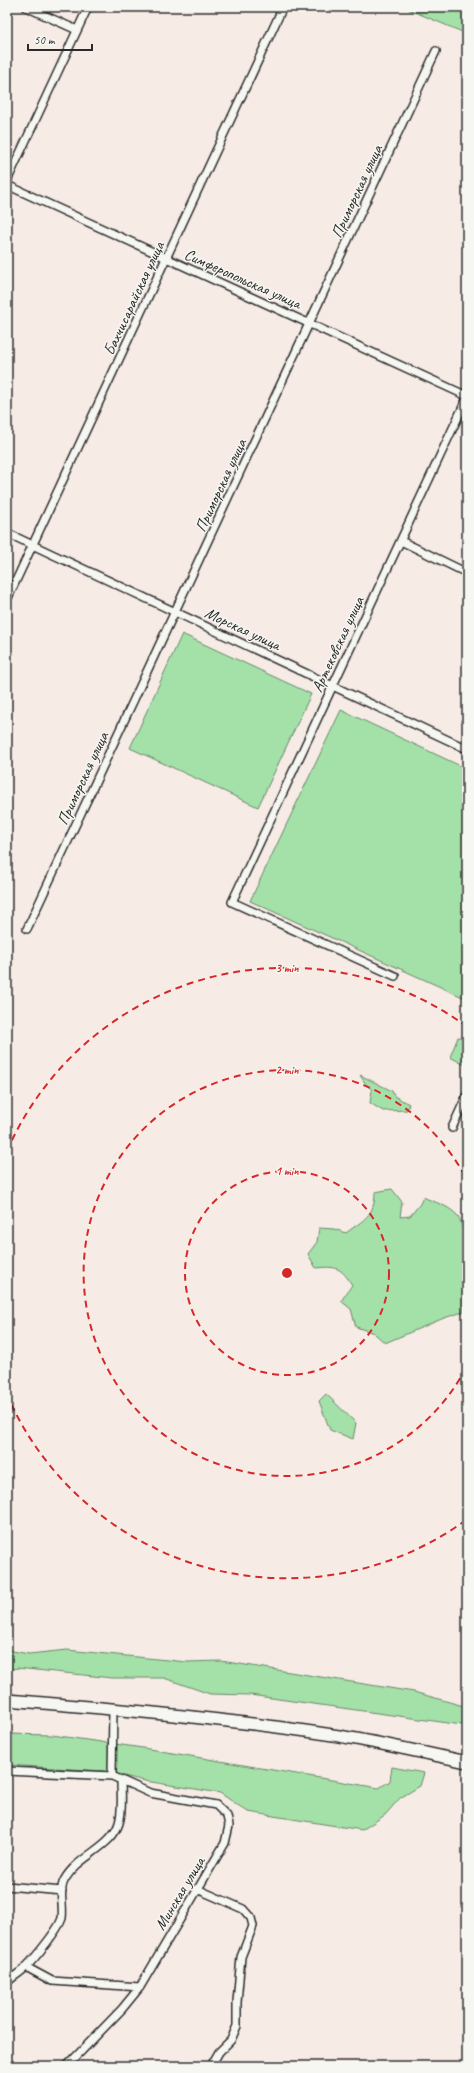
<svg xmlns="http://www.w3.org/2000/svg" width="474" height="2073" font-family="Caveat,sans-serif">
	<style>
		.green { fill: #a4e1a8; stroke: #68866a }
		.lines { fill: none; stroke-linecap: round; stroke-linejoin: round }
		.street-casing { stroke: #2b2b2b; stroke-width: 10 }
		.primary-casing { stroke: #2b2b2b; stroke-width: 14 }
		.street { stroke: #f6f6f2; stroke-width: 7 }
		.primary { stroke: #f6f6f2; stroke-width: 11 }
		.ring { fill: none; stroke: #d62828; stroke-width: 2; stroke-dasharray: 7 5 }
		.labels { text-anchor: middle; stroke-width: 3; stroke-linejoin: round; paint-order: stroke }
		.street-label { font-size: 16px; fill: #2b2b2b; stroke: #f6f6f2 }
		.centre { fill: #d62828; stroke: #f6f6f2; stroke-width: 2 }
		.ring-label { font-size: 12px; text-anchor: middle; font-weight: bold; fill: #d62828; stroke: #f6f6f2; stroke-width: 3; stroke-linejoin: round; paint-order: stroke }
	</style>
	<rect width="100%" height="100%" fill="#f7ebe6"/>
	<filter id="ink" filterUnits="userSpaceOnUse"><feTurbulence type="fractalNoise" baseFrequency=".025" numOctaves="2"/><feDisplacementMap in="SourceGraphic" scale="8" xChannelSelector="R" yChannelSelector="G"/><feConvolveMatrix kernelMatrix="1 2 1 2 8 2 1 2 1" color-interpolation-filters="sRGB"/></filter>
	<g filter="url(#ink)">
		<path class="green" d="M403,7H467V34Z
			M182,634L311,694L258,807L130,748Z
			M341,710L467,769V999L250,901Z
			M458,1037L467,1038V1066L450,1057Z
			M360,1075L392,1091L394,1096L409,1104L407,1110L383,1111L370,1103L372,1090L365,1083Z
			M392,1189L402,1202L400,1217L410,1216L420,1204L423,1197C436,1203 448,1205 458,1216C464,1223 467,1266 465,1276L467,1277V1300H465L463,1312L444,1318L385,1343L374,1333L356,1327L351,1309L341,1301L352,1285C341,1267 336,1266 316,1268L308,1254L317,1242L319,1228L334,1229L346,1233C363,1220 375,1216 375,1192Z
			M326,1394L356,1423L353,1439L330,1430L319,1401Z
			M7,1650L29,1654L67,1650L187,1662L221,1661L414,1692L467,1707V1724L462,1725L250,1695L210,1694L164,1678H112L17,1668L7,1670Z
			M7,1734L52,1735L143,1748L379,1788L390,1781L392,1767L424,1773L420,1786L400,1798L385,1815L362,1830L248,1812L220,1793L145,1781L103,1771L7,1765Z"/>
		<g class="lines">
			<g class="street-casing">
				<path id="street" d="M26,7L77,30
					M7,181L88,7
					M7,185L467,396
					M7,533L467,749
					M401,541L467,573
					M7,600L283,7
					M27,929L436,51
					M395,976L232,902L467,398
					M452,1128L467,1095
					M7,1771L112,1776
					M7,1886L62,1891
					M197,1889L243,1909L251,1918L253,1926L241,1957L237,2002V2026L231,2040L219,2052L211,2066
					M26,1967L52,1981L140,1987
					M7,1982C13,1977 21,1972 26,1967C35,1958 59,1929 62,1918C64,1905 58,1890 65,1879C78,1856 112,1847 119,1823C123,1810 121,1794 121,1780L112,1776L113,1708
					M67,2066L122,2009L140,1987L225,1843L229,1826L227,1816L216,1805L150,1793L121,1780"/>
			</g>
			<g class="primary-casing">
				<path id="primary" d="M7,1700C118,1709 229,1719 339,1736C382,1743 424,1753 467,1762"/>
			</g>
			<use href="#street" class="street"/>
			<use href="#primary" class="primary"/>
		</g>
	</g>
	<g class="ring">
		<circle cx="287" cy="1273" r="102"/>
		<path d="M466 1368A203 203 0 1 1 466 1178"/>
		<path d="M466 1520A305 305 0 0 1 7 1395M7 1151A305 305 0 0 1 466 1026"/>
	</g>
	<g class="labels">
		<g class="street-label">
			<text transform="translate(356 191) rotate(-65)" y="6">Приморская улица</text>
			<text transform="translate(243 278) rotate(24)" y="6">Симферопольская улица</text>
			<text transform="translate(133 298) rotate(-65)" y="6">Бахчисарайская улица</text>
			<text transform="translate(220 485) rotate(-65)" y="6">Приморская улица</text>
			<text transform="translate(243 628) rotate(25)" y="6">Морская улица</text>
			<text transform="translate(337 644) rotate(-65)" y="6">Артековская улица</text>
			<text transform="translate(82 778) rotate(-65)" y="6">Приморская улица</text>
			<text transform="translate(179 1893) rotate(-59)" y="6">Минская улица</text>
		</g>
	</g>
	<circle cx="287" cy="1273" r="6" class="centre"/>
	<g class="ring-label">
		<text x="287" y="972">3 min</text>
		<text x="287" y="1074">2 min</text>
		<text x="287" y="1175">1 min</text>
	</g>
	<rect width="474" height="2073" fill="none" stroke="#f6f6f2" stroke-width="24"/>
	<rect x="12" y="12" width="450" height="2049" fill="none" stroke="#2b2b2b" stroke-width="1.5" filter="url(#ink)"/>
	<path d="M28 44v6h64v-6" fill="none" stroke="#2b2b2b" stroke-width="2"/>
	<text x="34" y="44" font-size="12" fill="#2b2b2b" stroke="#f6f6f2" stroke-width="3" paint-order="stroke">50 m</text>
</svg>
